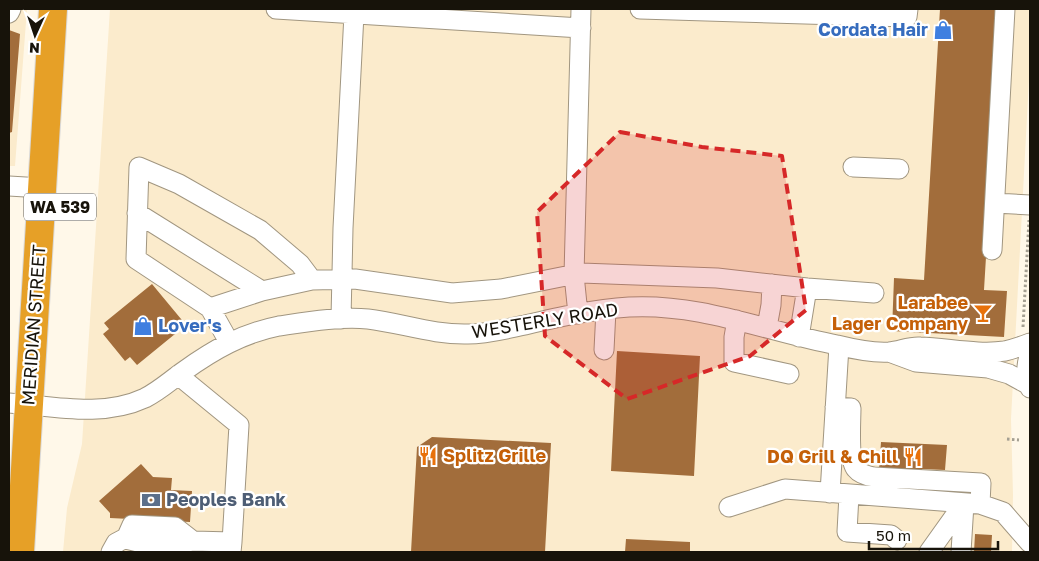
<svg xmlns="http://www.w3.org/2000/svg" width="1039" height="561" font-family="'Golos Text',sans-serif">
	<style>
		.built { fill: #fbebcc }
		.building { fill: #a26d3b }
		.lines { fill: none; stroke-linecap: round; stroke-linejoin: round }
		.minor-casing { stroke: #a19680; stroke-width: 21 }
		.highway-casing { stroke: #dad9d8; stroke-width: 30 }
		.path { stroke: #a49f92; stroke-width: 3; stroke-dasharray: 2.5 2.5; stroke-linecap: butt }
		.minor { stroke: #fff; stroke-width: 19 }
		.highway { stroke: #e6a027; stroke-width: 28 }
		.marked { fill: #d62828; fill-opacity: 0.2; stroke: #d62828; stroke-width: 4; stroke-dasharray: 10 6; stroke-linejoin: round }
		.labels { text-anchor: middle; stroke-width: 4.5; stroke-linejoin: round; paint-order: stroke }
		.shield { fill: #fff; stroke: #5d5a54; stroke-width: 1 }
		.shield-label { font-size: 16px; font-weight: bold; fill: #17130a }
		.shop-label { font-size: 18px; font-weight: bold; fill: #366cbe; stroke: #fff; text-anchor: end }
		.food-label { font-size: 18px; font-weight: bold; fill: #c56008; stroke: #fff; text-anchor: end }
		.street-label { font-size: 18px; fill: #17130a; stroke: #fff }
		.service-label { font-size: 18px; font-weight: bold; fill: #4e5e75; stroke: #fff; text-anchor: start }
	</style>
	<rect width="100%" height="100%" fill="#fff8e9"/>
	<path class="built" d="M9,9H27L15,166H9Z
		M110,9H1030V60L1011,419L1013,495L1012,552H63L67,508L82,444Z"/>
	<path class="building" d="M940,9H1001L984,290L1007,291L1004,337L892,331L894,278L924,280Z
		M9,30L20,34L12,132L9,133Z
		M152,284L186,325L137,365L130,357L125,361L103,334L109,329L104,323Z
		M617,351L700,356L694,476L611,471Z
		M432,437L551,443L545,552H411L417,447Z
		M881,442L947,445L945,470L922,469L921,486L879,469Z
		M141,464L153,477L172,478L171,490L192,491L190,522L110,518V513L99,501Z
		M975,534L992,535L991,552H974Z
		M626,539L690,542V552H625Z"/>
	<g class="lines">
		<g class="minor-casing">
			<path id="minor" d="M276,9L581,28
				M640,9L907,17L908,9
				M9,13L11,9
				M853,167L899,169
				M9,186L42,188
				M995,203L1030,205
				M137,213L262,291
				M992,250L1005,9
				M210,308L262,291L312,280
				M578,314L574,275L581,9
				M341,319L343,228L354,14
				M737,320L734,337V362L789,374
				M767,327L771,305L772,284
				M799,337L807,288
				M229,342L210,308L136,259L139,167L179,184L260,230L300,264L312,280L355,279L452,293L501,289L581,273L717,278L807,288L874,293
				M604,350L606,310
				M889,352L916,362L988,368L1009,374L1029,385
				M1030,353C1026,365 1025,376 1030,388
				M178,375L239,425L232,542
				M9,403C53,406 102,418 145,398C159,391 171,380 184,371C213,350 243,333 279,326C306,322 341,316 368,319C401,323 434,335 468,334C487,334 506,329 525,325C559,317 594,309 629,307C701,303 768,332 837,345C853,349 872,353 889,352C900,351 910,346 920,347C948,348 978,355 1005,351C1013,349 1022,346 1030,343
				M835,407L851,408C851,421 848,460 856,469C860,474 868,476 874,477L981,483L980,504
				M830,493L839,346
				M849,495L847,532L891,535L897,540
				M729,507L785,489L980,504L1003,512L1030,543
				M128,534L132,525L175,527L193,541
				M126,539L142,543L172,544L193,541L232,542L231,552
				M111,552L116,543L135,533
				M929,552L964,503
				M961,552L964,504"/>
		</g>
		<g class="highway-casing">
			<path id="highway" d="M20,552L53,9"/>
		</g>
		<path class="path" d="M1023,327L1029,220
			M1007,439L1019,440"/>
		<use href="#minor" class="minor"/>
		<use href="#highway" class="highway"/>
	</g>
	<path class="marked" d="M620,132L702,147L782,156L806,310L750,356L627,399L545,336L537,212Z"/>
	<defs>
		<g id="shop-bare" transform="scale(1.5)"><path d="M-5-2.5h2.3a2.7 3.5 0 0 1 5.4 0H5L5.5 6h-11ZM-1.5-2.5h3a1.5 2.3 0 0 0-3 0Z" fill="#3f7fe0" stroke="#fff" stroke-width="2.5" paint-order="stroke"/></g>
		<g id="bar-bare" transform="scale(1.5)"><path d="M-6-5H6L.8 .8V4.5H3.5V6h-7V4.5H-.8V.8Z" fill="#e8710a" stroke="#fff" stroke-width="2.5" paint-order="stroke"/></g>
		<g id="restaurant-bare" transform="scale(1.5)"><path d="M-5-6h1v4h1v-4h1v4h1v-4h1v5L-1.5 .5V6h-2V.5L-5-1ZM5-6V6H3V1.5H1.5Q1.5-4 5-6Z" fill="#e8710a" stroke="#fff" stroke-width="2.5" paint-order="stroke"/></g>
		<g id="bank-bare" transform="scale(1.5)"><path d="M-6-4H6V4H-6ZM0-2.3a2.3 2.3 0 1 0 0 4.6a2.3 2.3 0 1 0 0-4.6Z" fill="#5c6f8a" stroke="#fff" stroke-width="2.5" paint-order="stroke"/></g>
	</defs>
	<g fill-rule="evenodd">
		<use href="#shop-bare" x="943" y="30"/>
		<use href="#bar-bare" x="983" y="313"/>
		<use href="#shop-bare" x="143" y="326"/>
		<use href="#restaurant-bare" x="428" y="456"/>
		<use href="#restaurant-bare" x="913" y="457"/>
		<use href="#bank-bare" x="151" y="500"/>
	</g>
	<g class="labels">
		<rect class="shield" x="24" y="193.5" width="72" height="27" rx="4"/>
		<g class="shield-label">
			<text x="60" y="213">WA 539</text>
		</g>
		<g class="shop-label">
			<text x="928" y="36">Cordata Hair</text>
			<text x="158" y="332" text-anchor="start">Lover's</text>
		</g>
		<g class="food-label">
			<text x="968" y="309">Larabee<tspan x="968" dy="21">Lager Company</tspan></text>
			<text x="443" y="462" text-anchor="start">Splitz Grille</text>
			<text x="898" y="463">DQ Grill &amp; Chill</text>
		</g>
		<g class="street-label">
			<text transform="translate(545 321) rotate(-9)" y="6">WESTERLY ROAD</text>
			<text transform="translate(34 325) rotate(-86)" y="6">MERIDIAN STREET</text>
		</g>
		<g class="service-label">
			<text x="166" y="506">Peoples Bank</text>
		</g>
	</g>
	<rect width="1039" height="561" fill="none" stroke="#17130a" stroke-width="20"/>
	<g transform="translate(35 35) rotate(183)" stroke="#ffffff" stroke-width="4" paint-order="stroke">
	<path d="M0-4L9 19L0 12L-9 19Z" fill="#17130a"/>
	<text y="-8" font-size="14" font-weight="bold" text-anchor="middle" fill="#17130a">N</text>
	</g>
	<path d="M869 541v8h129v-8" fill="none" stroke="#17130a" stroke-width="2.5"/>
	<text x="876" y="541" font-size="15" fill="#17130a" stroke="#ffffff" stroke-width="4" paint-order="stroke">50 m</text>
</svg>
